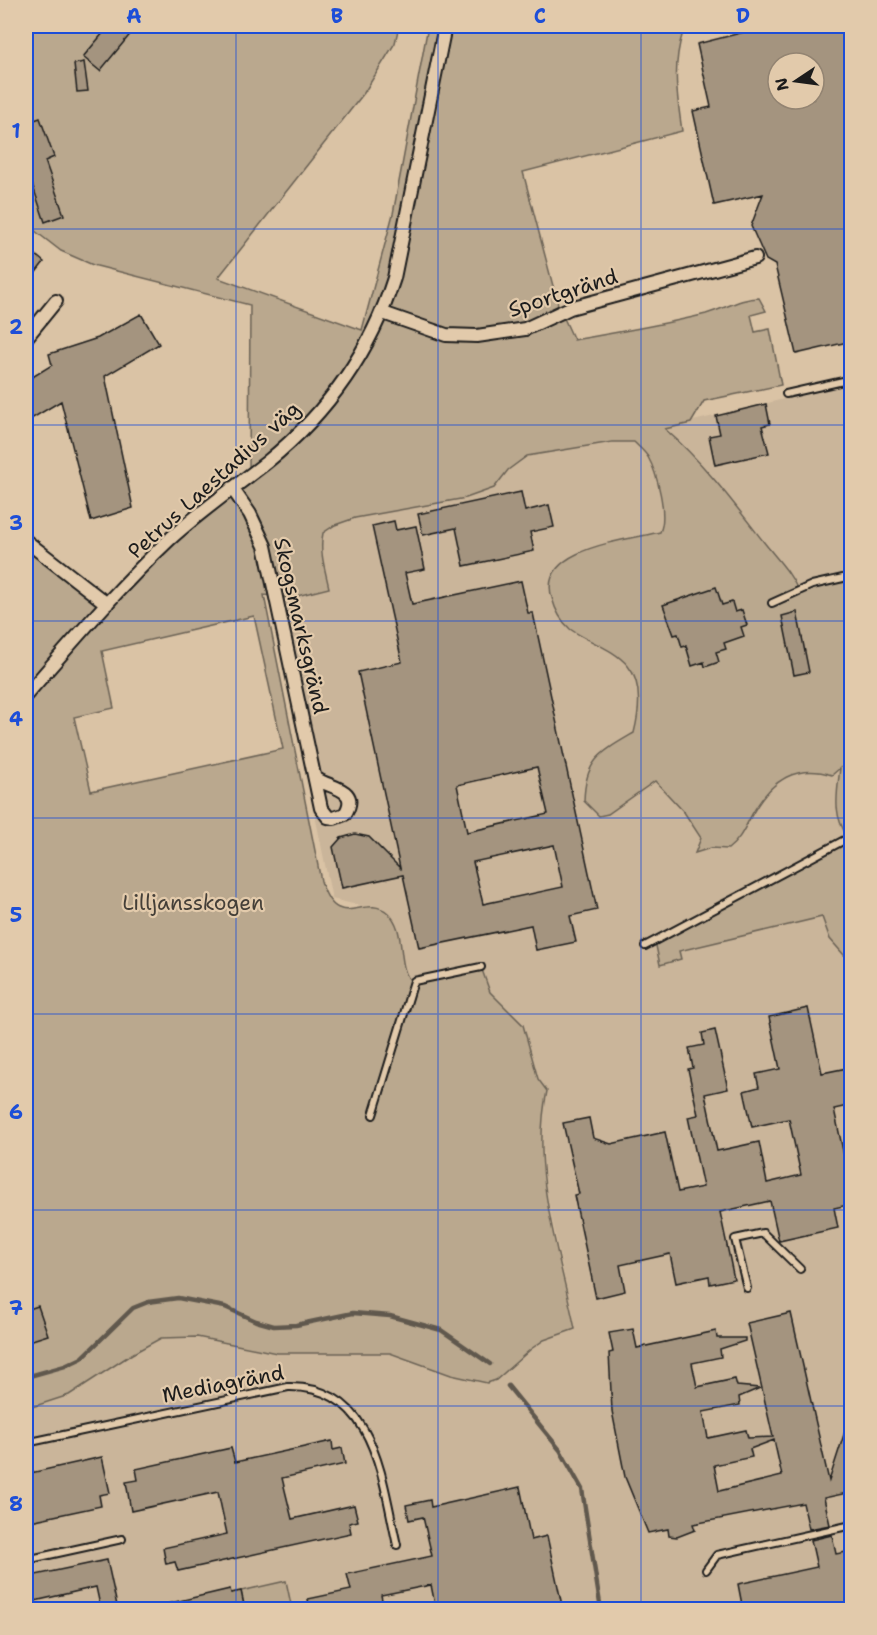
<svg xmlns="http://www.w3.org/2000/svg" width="877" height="1635" font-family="'Shantell Sans',sans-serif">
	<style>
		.built { fill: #cab59a }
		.green { fill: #baa88e; stroke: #6b6255; stroke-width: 1.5; fill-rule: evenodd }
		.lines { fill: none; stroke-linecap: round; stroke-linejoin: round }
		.stream { stroke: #61594e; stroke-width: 4.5 }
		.building { fill: #a4947f; stroke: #1c1c1c; stroke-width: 1.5; fill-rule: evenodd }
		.lane-casing { stroke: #1c1c1c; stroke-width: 10 }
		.street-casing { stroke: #1c1c1c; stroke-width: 16 }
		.lane { stroke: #e2caab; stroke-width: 6 }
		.street { stroke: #e2caab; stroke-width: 12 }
		.grid { fill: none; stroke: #1d4ed8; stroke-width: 1.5; stroke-opacity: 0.55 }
		.labels { text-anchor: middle; stroke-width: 4.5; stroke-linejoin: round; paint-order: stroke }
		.street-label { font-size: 21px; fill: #1c1c1c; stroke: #e2caab }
		.park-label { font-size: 21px; fill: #443f38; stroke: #e2caab }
		.neatline { fill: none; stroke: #1d4ed8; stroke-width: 2 }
		.grid-label { font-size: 20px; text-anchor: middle; font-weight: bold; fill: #1d4ed8 }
	</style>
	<rect width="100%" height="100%" fill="#dac3a5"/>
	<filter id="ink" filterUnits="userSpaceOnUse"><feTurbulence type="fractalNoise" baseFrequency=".0167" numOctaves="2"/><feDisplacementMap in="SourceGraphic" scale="12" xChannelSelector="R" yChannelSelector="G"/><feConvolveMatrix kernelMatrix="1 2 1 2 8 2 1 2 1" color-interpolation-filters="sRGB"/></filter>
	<g filter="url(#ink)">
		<path class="built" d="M851,383V1609L26,1610V1409L69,1395L132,1354L161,1338L197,1337L277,1353H390L496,1380L531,1349L544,1340L575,1328L546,1190L541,1119L547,1091L538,1079L523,1025L490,992L480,967L414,981L409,979L387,912L332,899L257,528L280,509L664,428Z"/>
		<path class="green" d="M26,26H399L395,43L364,93L218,278L362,330L393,214L428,26H699L683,32C672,66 677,96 682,131L523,172L558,305L574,340C618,332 662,325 706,314C724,309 741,298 759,298L766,311L751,315L755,332L770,329L781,385L704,401L691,423L665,429C703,462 732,501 763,541C776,558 789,570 798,590L851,576L852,836L849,838L852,845L851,955H844L830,939L822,917L679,951L681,959L660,965L655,941L848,837C832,815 837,794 840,768L832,775C796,764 772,780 754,811C745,826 742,838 728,849L711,848L695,853L701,838L684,812L655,781L608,814L599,816L584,801C585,760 600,753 634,733C639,713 643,684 628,666C613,648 588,642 570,629C561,621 555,609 552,598C536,548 628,540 660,532C668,515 657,473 648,457C645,452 639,447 634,442H612L527,456L508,470L494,488L466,498L355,518L335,525L323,533C319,552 325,569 329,588L289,598L264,595L321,881C337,935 364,892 388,913C406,929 397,961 409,979L414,981L481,967L490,992L523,1025L538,1079L547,1091C530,1169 559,1252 575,1329L544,1340L531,1349L496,1380L487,1383L451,1375L390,1353H277L197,1337L161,1338L132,1354L69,1395L26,1409V541L107,604L249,476L250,305L93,265L61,251L26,224ZM254,616L283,749L91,791L74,717L114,708L102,651Z
			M286,1581L292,1609H245L241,1591Z"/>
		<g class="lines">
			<path class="stream" d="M26,1377L65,1366L82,1358L133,1308L148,1302L178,1298L225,1307L256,1321L274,1326L296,1325L353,1313L390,1316L441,1330L490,1364
				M508,1386L560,1450L582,1489L601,1610"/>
		</g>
		<path class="building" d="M109,26H137L100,71L83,57Z
			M768,26H852V341L796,354L775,265L766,260L751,226L763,194L714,205L693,111L711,107L697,44ZM778,63H814V99H778Z
			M84,62L88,91L77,92L74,64Z
			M40,118L54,157L45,161L64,215L45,222L26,166V123Z
			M26,247L44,262L26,285Z
			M141,314L159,344L105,376L133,508L91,521L61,401L26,422V381L52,365L49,354L98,338Z
			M766,404L770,424L762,426L769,453L715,465L709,436L720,434L716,416Z
			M521,492L525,511L549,505L554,527L530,532L534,551L464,566L456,528L423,535L418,514Z
			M394,521L396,530L416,526L425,569L405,573L412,604L521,581L528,613H533L597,910L570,916L576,942L536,950L531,925L419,948L403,875L342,888L333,847L341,838L355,834L369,837L400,868L358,672L402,662L372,526ZM537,767L548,814L467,832L457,785ZM554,845L563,887L483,904L473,862Z
			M716,587L722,605L732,602L735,612L742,610L747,625L741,627L744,636L724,643L726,649L716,652L719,662L705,667L704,662L692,666L686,646L682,647L678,634L674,635L663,605Z
			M797,612L809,672L794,675L782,616Z
			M808,1008L822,1073L852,1067V1105L834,1109L846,1165L852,1164V1204L834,1208L838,1228L779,1241L770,1201L720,1212L734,1279L710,1284L709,1276L676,1283L670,1254L620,1265L625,1291L596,1298L574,1195L579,1194L563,1123L589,1118L593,1138L611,1144L665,1132L678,1192L703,1187L688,1117L698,1115L688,1069L693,1068L689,1048L704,1045L702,1033L715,1030L728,1089L705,1094L717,1151L759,1142L767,1183L801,1175L789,1119L752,1127L744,1091L759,1087L756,1074L780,1069L769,1017Z
			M38,1306L48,1335L26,1342V1310Z
			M791,1313L829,1481L849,1419L852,1420V1492L824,1498L830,1525L809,1529L803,1503L693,1524L695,1530L677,1537L669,1536L668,1529L648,1533L625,1477L612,1411L609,1353L613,1352L609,1333L633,1329L637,1348L716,1331L717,1338H745V1341L720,1349L721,1357L692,1363L697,1387L735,1379L737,1386L760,1388L739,1397L740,1405L703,1412L708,1438L746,1430L748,1438L773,1437L747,1323ZM774,1440L782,1476L719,1491L714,1465L752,1457L750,1449Z
			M332,1441L333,1450L342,1448L345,1464L282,1478L292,1519L354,1505L358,1521L349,1523L351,1533L178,1571L175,1562L166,1564L163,1548L227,1534L218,1492L131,1511L126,1482L138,1480L136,1469L231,1448L235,1462Z
			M102,1457L110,1493L99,1495L101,1506L26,1522V1474Z
			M520,1487L531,1540L547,1536L563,1610H436L431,1585L381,1595L384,1610H310L308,1599L351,1590L347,1574L432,1556L423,1517L409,1520L406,1505L430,1500L431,1507Z
			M832,1535L836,1554L852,1551V1610H743L738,1584L817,1567L811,1540Z
			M107,1560L118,1610H101L96,1587L26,1603V1577Z
			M230,1589L231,1593L241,1591L245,1610H162V1605Z"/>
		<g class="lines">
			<g class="lane-casing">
				<path id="lane" d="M786,394L852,379
					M772,603L812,585L852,576
					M645,946L852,836
					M373,1115L414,981L481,967
					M747,1288L735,1239L763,1233L800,1269
					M26,1443L288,1387C376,1385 382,1481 397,1545
					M26,1560L122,1539
					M706,1570L717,1555L852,1525"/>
			</g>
			<g class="street-casing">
				<path id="street" d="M383,313L446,335L477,336L525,329L570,308L755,258
					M26,338L56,301
					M232,488L250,514L265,546L321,808L328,817L334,818L345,814C361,788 329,788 317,779
					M26,541L107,604
					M26,695C73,641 119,587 171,538C201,511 235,487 267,462C327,413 371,351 394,278L445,26"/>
			</g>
			<use href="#lane" class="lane"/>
			<use href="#street" class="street"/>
		</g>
	</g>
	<path class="grid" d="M236,26V1610M438,26V1610M641,26V1610M26,229H852M26,425H852M26,621H852M26,818H852M26,1014H852M26,1210H852M26,1406H852"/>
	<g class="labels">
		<g class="street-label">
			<text transform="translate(563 293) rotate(-18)" y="7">Sportgränd</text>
			<text transform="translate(214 480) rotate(-42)" y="7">Petrus Laestadius väg</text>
			<text transform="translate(301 626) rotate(77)" y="7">Skogsmarksgränd</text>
			<text transform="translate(223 1384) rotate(-11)" y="7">Mediagränd</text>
		</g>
		<g class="park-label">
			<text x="193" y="910">Lilljansskogen</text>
		</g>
	</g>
	<rect width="877" height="1635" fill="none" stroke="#e2caab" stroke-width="66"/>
	<g transform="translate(796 81) rotate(257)"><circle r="28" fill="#e2caab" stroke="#938472" stroke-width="1.5"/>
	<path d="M0-4.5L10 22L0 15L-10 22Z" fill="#1c1c1c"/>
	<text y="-9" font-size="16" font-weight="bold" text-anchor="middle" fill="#1c1c1c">N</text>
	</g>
	<rect x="33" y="33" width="811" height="1569" class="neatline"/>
	<g class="grid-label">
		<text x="134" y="23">A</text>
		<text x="337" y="23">B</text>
		<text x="540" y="23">C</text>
		<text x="743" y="23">D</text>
		<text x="16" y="138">1</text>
		<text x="16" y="334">2</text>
		<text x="16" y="530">3</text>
		<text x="16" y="726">4</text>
		<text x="16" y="922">5</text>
		<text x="16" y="1119">6</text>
		<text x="16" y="1315">7</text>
		<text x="16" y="1511">8</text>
	</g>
</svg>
